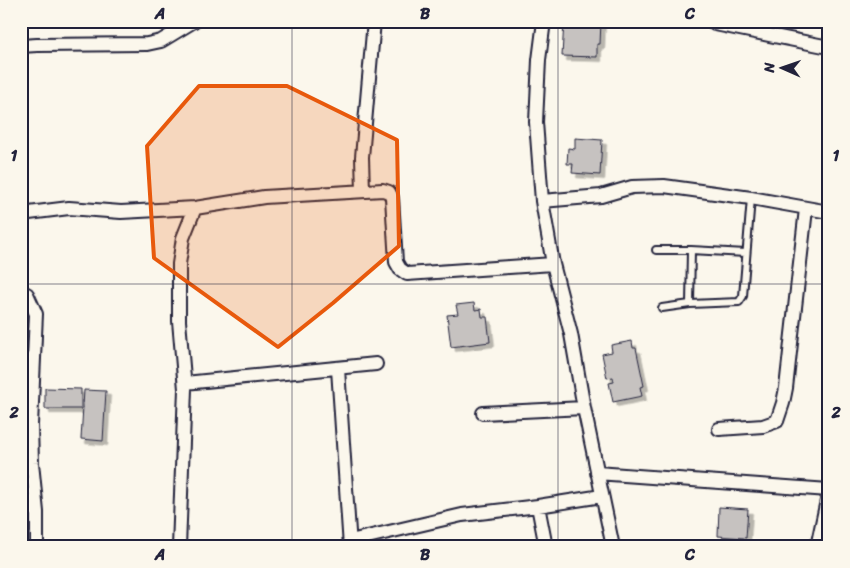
<svg xmlns="http://www.w3.org/2000/svg" width="850" height="568" font-family="Sriracha,sans-serif">
	<style>
		.building { fill: #c6c2c0; stroke: #22223b; filter: url(#shadow) }
		.lines { fill: none; stroke-linecap: round; stroke-linejoin: round }
		.lane-casing { stroke: #22223b; stroke-width: 10 }
		.street-casing { stroke: #22223b; stroke-width: 16 }
		.lane { stroke: #fbf7ec; stroke-width: 6 }
		.street { stroke: #fbf7ec; stroke-width: 12 }
		.marked { fill: #e8590c; fill-opacity: 0.2; stroke: #e8590c; stroke-width: 4; stroke-linejoin: round }
		.grid { fill: none; stroke: #22223b; stroke-width: 1; stroke-opacity: 0.55 }
		.neatline { fill: none; stroke: #22223b; stroke-width: 2 }
		.grid-label { font-size: 16px; text-anchor: middle; font-weight: bold; fill: #22223b }
	</style>
	<defs>
		<filter id="shadow"><feDropShadow dx="4.5" dy="4.5" stdDeviation="0" flood-color="#0004"/></filter>
	</defs>
	<rect width="100%" height="100%" fill="#fbf7ec"/>
	<filter id="ink" filterUnits="userSpaceOnUse"><feTurbulence type="fractalNoise" baseFrequency=".02" numOctaves="2"/><feDisplacementMap in="SourceGraphic" scale="10" xChannelSelector="R" yChannelSelector="G"/><feConvolveMatrix kernelMatrix="1 2 1 2 8 2 1 2 1" color-interpolation-filters="sRGB"/></filter>
	<g filter="url(#ink)">
		<path class="building" d="M564,21H601L600,44H597V57L562,56Z
			M575,138L602,140L600,175L572,173L573,164H567L568,148L575,149Z
			M474,303L475,310L481,309L482,317H487L490,342L451,347L447,315L458,314L456,305Z
			M632,341L633,348H636L644,386L640,387L642,396L613,402L609,383L614,382L613,377L607,378L602,354L612,352L611,345Z
			M45,388L81,389V409H45Z
			M84,390L106,391L103,441L81,439Z
			M719,507L748,509L746,538L718,536Z"/>
		<g class="lines">
			<g class="lane-casing">
				<path id="lane" d="M656,250H691
					M690,304L691,250L746,253
					M662,308L690,304L739,302L743,296L751,198"/>
			</g>
			<g class="street-casing">
				<path id="street" d="M544,21L539,60L536,122L542,201L553,264L571,334L584,408L613,547
					M711,21L715,24L829,47
					M21,46L37,45L147,44L161,41L194,21
					M363,191L362,157L374,21
					M542,201L601,196L632,187L664,186L751,198L829,212
					M21,214L69,208L121,212L195,208L264,197L383,190L389,192L392,198L396,262L400,269L407,274L553,264
					M21,292L27,294L36,314L31,425L32,463L37,512V547
					M338,369L350,547
					M185,383L376,364
					M483,413L584,408
					M719,429L763,426L777,421L783,403L786,388L806,209
					M597,473L829,490
					M538,506L546,547
					M350,541L462,515L538,506L602,496
					M179,547L185,389L179,321V264L183,238L195,208
					M817,547L829,491"/>
			</g>
			<use href="#lane" class="lane"/>
			<use href="#street" class="street"/>
		</g>
	</g>
	<path class="marked" d="M199,86H287L397,140L399,246L333,303L278,347L154,258L147,146Z"/>
	<path class="grid" d="M292,21V547M558,21V547M21,284H829"/>
	<rect width="850" height="568" fill="none" stroke="#fbf7ec" stroke-width="55"/>
	<g transform="translate(782 68) rotate(272)" stroke="#fbf7ec" stroke-width="4" paint-order="stroke">
	<path d="M0-4L9 19L0 12L-9 19Z" fill="#22223b"/>
	<text y="-8" font-size="14" font-weight="bold" text-anchor="middle" fill="#22223b">N</text>
	</g>
	<rect x="28" y="28" width="794" height="512" class="neatline"/>
	<g class="grid-label">
		<text x="160" y="19">A</text>
		<text x="425" y="19">B</text>
		<text x="690" y="19">C</text>
		<text x="14" y="161">1</text>
		<text x="836" y="161">1</text>
		<text x="14" y="418">2</text>
		<text x="836" y="418">2</text>
		<text x="160" y="560">A</text>
		<text x="425" y="560">B</text>
		<text x="690" y="560">C</text>
	</g>
</svg>
